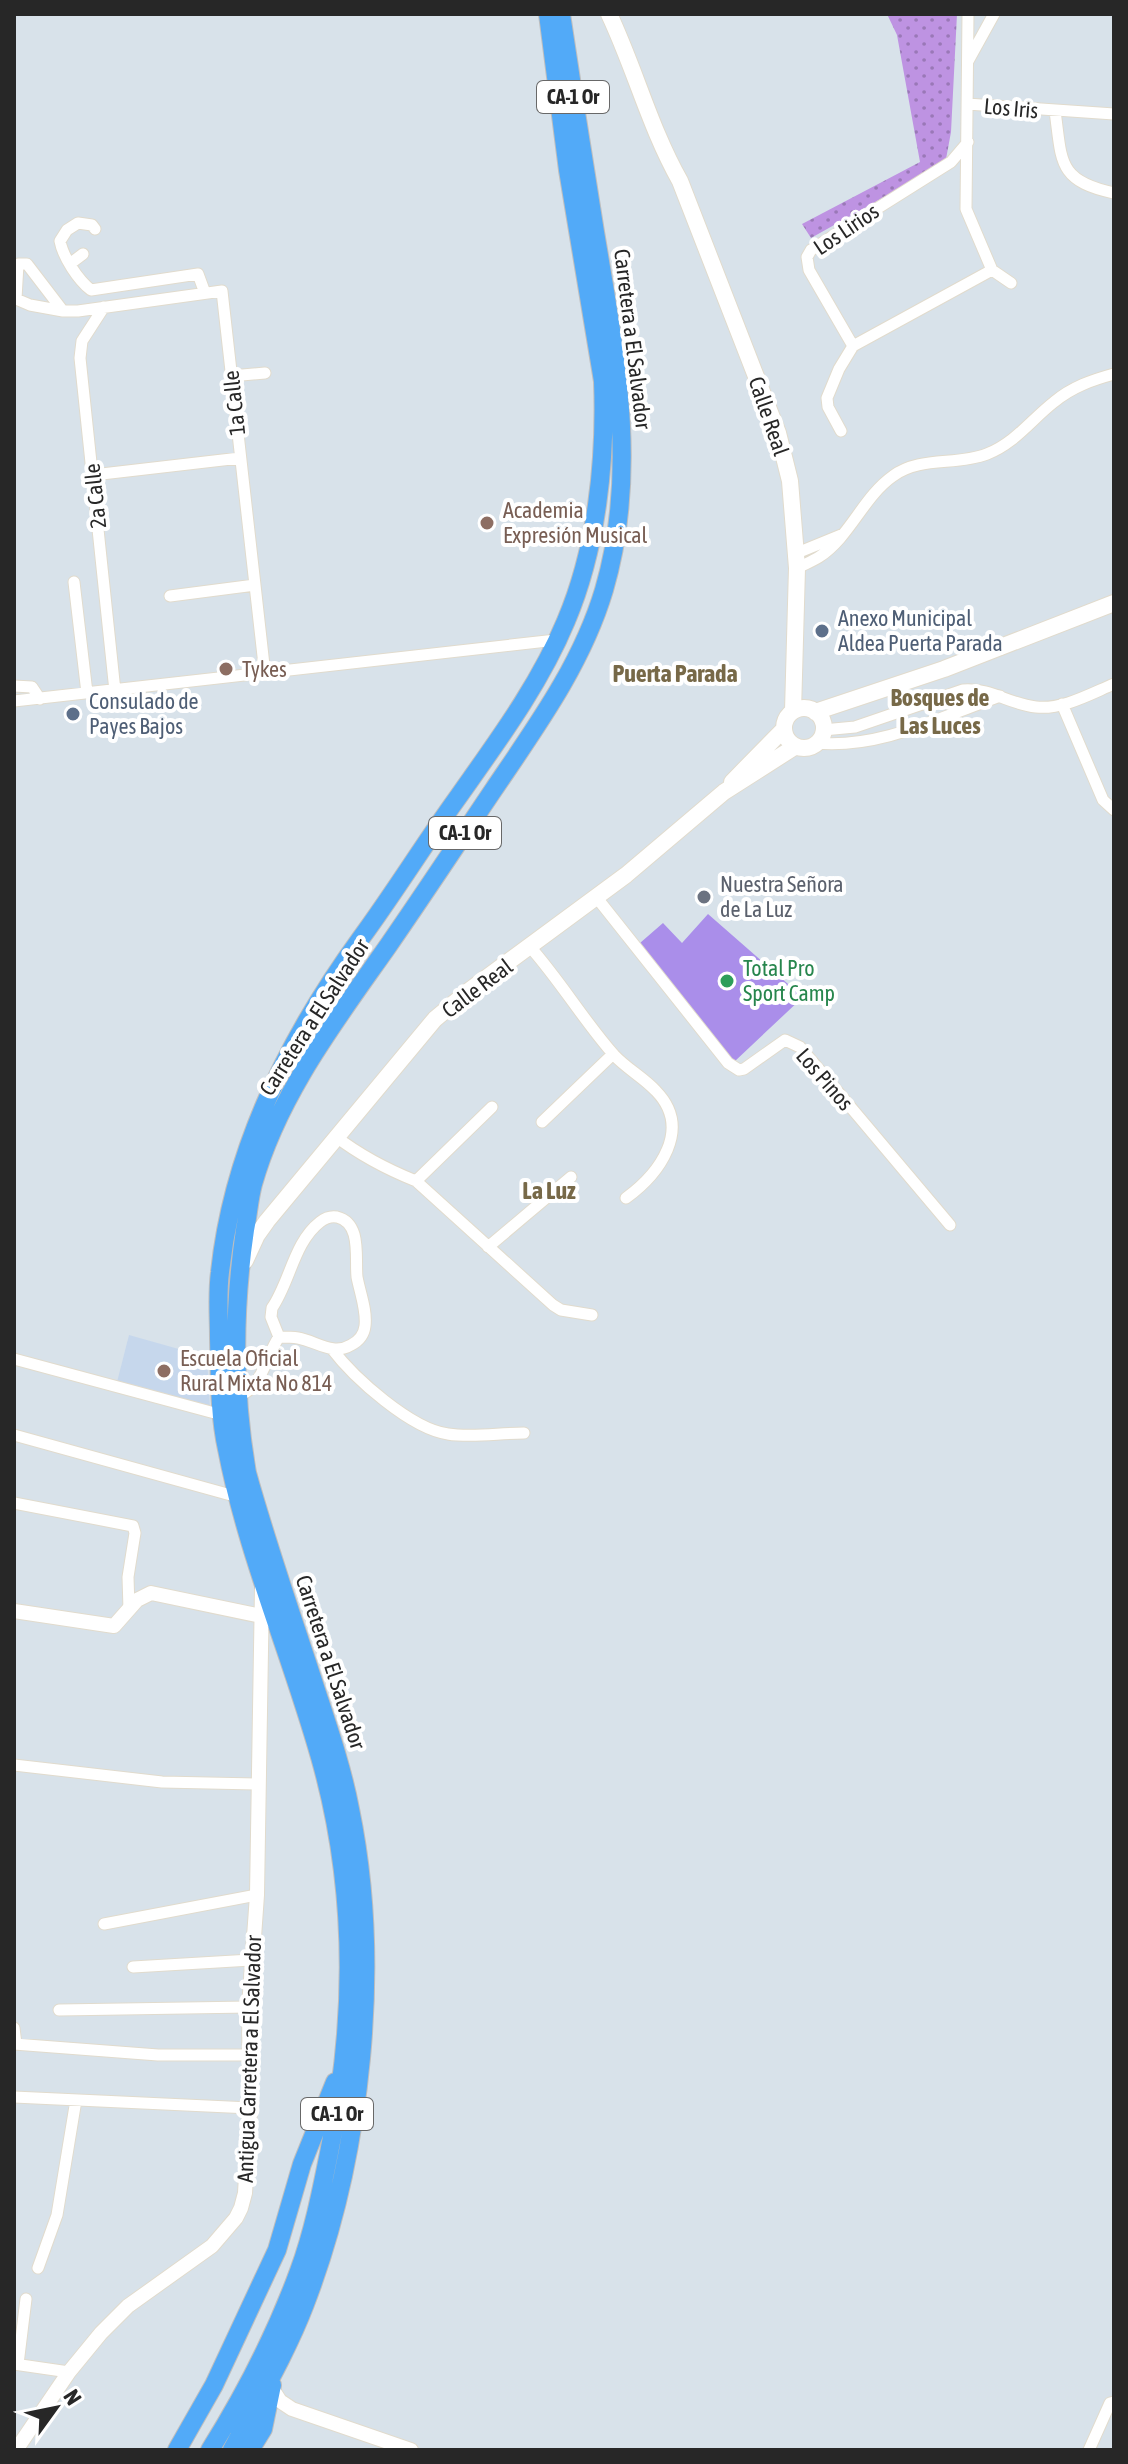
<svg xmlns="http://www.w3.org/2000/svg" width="1128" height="2464" font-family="'Asap Condensed',sans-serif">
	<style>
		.education { fill: #c6d7ec }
		.park { fill: url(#park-dots) }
		.pitch { fill: #aa8eea }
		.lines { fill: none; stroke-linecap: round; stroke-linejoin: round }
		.minor-casing { stroke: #e1dbcd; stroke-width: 13 }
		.tertiary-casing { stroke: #e1dbcd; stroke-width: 16 }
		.secondary-casing { stroke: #e1dbcd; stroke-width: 18 }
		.trunk-casing { stroke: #bebebe; stroke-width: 20 }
		.minor { stroke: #fff; stroke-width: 11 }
		.tertiary { stroke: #fff; stroke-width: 14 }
		.secondary { stroke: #fff; stroke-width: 16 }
		.trunk { stroke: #52aaf8; stroke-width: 18 }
		.education-dot { fill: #8d6e63; stroke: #fff; stroke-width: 3 }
		.service-dot { fill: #5c6f8a; stroke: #fff; stroke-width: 3 }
		.worship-dot { fill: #6b7280; stroke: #fff; stroke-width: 3 }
		.leisure-dot { fill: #2e9e5b; stroke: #fff; stroke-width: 3 }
		.labels { text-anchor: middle; stroke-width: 8; stroke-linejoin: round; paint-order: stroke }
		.shield { fill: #fff; stroke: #686868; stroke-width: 2 }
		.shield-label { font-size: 20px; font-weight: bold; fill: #272727 }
		.street-label { font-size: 22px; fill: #272727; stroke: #fff }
		.education-label { font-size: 22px; fill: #785e54; stroke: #fff; text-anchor: start }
		.service-label { font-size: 22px; fill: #4e5e75; stroke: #fff; text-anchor: start }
		.worship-label { font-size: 22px; fill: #5b616d; stroke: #fff; text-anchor: start }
		.leisure-label { font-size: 22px; fill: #27864d; stroke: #fff; text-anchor: start }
		.neighbourhood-label { font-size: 24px; font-weight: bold; fill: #776948; stroke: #fff }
	</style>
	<defs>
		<pattern id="park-dots" width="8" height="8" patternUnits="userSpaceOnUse" patternTransform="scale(2)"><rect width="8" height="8" fill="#be93e2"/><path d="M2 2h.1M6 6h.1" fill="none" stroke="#9a78b7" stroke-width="1.8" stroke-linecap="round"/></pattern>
	</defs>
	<rect width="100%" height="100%" fill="#d8e2ea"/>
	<path class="education" d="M129,1335L207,1357L210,1408L116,1386Z"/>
	<path class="park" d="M887,14H957L951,132L946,159L927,173L811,238L802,224L920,162L897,35Z"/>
	<path class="pitch" d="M708,914L803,997L734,1062L640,943L663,923L682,943Z"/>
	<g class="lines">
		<g class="minor-casing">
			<path id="minor" d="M968,14L966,209L992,270L1011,283
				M968,61L994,14
				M967,104L1114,114
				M1055,111C1062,161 1057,181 1114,193
				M95,229L92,225L78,223L67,230L60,241C63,257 78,280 91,290L198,274L205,293
				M71,263L83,254
				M104,307L82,341L80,358L115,691
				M63,311L30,305L16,299L18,264H27L63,311H78L222,291L265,674
				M853,346L809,270L807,257L811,250L951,162L968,142
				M231,376L265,373
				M841,431L828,407L827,398L839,369L853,346L992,270
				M93,475L240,458
				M797,553L841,535
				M797,568C805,564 813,561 819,557C850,537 863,497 893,476C920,456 956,466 987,454C1015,443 1031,420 1054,402C1072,387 1092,380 1114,374
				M74,582L87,693
				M170,596L255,585
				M14,686L32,687L40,699
				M14,701L556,640
				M1062,704L1103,800L1114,810
				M823,730L855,727L963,690C992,688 1008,704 1036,707C1062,710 1090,694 1114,684
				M816,743C881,749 940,717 1000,696
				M597,898L728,1063L739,1070L744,1069L785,1040L800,1047L950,1225
				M531,948C561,982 584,1021 614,1055C627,1069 643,1077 656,1091C693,1129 659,1174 626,1198
				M542,1122L613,1054
				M335,1136C361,1156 386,1169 416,1181L553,1305L561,1310L592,1315
				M416,1181L492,1107
				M488,1247L571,1177
				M332,1349C354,1378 411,1429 448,1434C472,1438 499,1433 524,1433
				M14,1359L222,1415
				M238,1396C263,1388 265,1357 279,1337C285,1337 292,1337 298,1338C316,1341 333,1356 351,1345C359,1341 364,1334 365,1326C367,1310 360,1293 357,1277C355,1258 362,1223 337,1217C331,1216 325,1218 320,1222C294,1242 290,1282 272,1308L271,1317L279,1337
				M14,1435L238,1497
				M14,1503L133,1526L135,1533L128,1577L129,1609
				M14,1765L162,1782L258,1784
				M104,1924L257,1895
				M133,1967L251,1960
				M59,2010L249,2007
				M14,2028L16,2044
				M14,2044L158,2055H249
				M14,2097L250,2108
				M38,2268L57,2215L76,2100
				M14,2364L69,2372
				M18,2364L26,2299
				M1089,2450L1110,2403L1114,2402"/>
		</g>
		<g class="tertiary-casing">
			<path id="tertiary" d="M14,1611L114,1626L137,1600L151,1593L261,1616L267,1620
				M271,2387L280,2401L292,2409L411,2450
				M16,2450L69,2372L101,2333L128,2306L212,2246L236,2218L241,2208L245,2193L250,2108L249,2007L257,1895L262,1588"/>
		</g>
		<g class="secondary-casing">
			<path id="secondary" d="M609,14C635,69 650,128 680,181L778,433L790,481L797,568L793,711
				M784 728a20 20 0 1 1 40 0a20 20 0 1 1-40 0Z
				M815,712L944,669L1114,603
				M732,782L784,729
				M245,1261L257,1235L267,1221L435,1019L470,990L626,875L724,792L796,746"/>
		</g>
		<g class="trunk-casing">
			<path id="trunk" d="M177,2450L214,2385L277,2250L302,2164L335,2082
				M210,2450C245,2394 276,2334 299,2271C313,2233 321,2193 329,2153C356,2022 357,1887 320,1757C291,1654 247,1554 227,1449C219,1413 220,1375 219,1338C219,1316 217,1294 220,1272C233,1149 290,1036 361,938C394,893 423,846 456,800C496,743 539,686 566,621C597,548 606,460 603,381L568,170L548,14
				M232,2450C257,2402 286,2354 305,2304C362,2156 382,1964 350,1809C342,1767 328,1727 315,1687C292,1616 267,1545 247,1473C233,1392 233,1311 245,1230C248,1215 249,1199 253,1184C278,1095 336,1020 388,946C424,894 459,841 494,789C536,727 582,664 604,590C639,471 615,351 595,232C583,159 572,87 561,14
				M250,2450L263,2429L272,2385"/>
		</g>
		<use href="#minor" class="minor"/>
		<use href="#tertiary" class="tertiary"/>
		<use href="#secondary" class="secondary"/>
		<use href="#trunk" class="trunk"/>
	</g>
	<g class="education-dot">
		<circle cx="487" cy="523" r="8"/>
		<circle cx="226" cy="669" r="8"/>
		<circle cx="164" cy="1371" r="8"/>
	</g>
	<g class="service-dot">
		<circle cx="822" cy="631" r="8"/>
		<circle cx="73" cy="714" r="8"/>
	</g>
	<circle class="worship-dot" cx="704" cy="897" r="8"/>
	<circle class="leisure-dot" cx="727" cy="981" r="8"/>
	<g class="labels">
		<g class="shield">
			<rect x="537" y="81" width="72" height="32" rx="6"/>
			<rect x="429" y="817" width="72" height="32" rx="6"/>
			<rect x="301" y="2098" width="72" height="32" rx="6"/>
		</g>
		<g class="shield-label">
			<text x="573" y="104">CA-1 Or</text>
			<text x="465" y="840">CA-1 Or</text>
			<text x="337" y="2121">CA-1 Or</text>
		</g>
		<g class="street-label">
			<text transform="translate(1011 108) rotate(5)" y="8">Los Iris</text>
			<text transform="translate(846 229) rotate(-34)" y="8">Los Lirios</text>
			<text transform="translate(633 339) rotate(83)" y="8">Carretera a El Salvador</text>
			<text transform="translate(234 403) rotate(-96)" y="8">1a Calle</text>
			<text transform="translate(769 416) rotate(71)" y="8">Calle Real</text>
			<text transform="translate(95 496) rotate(-96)" y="8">2a Calle</text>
			<text transform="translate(477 988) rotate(-37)" y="8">Calle Real</text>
			<text transform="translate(314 1017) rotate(-57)" y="8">Carretera a El Salvador</text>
			<text transform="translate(825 1079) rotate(49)" y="8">Los Pinos</text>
			<text transform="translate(331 1662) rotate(72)" y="8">Carretera a El Salvador</text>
			<text transform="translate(249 2059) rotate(-88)" y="8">Antigua Carretera a El Salvador</text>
		</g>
		<g class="education-label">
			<text x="503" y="518">Academia<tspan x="503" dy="25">Expresión Musical</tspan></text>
			<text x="242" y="677">Tykes</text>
			<text x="180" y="1366">Escuela Oficial<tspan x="180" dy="25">Rural Mixta No 814</tspan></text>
		</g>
		<g class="service-label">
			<text x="838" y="626">Anexo Municipal<tspan x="838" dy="25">Aldea Puerta Parada</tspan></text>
			<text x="89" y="709">Consulado de<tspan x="89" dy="25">Payes Bajos</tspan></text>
		</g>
		<g class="worship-label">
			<text x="720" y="892">Nuestra Señora<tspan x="720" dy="25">de La Luz</tspan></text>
		</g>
		<g class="leisure-label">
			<text x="743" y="976">Total Pro<tspan x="743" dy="25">Sport Camp</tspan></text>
		</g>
		<g class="neighbourhood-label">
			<text x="675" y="682">Puerta Parada</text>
			<text x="940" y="706">Bosques de<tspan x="940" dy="28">Las Luces</tspan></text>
			<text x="549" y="1199">La Luz</text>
		</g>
	</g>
	<rect width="1128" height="2464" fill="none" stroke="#272727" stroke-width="32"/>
	<g transform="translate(56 2408) rotate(57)" stroke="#ffffff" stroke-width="6" paint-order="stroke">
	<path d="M0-6L14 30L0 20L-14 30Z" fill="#272727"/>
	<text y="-12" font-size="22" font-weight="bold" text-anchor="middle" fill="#272727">N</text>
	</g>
</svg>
